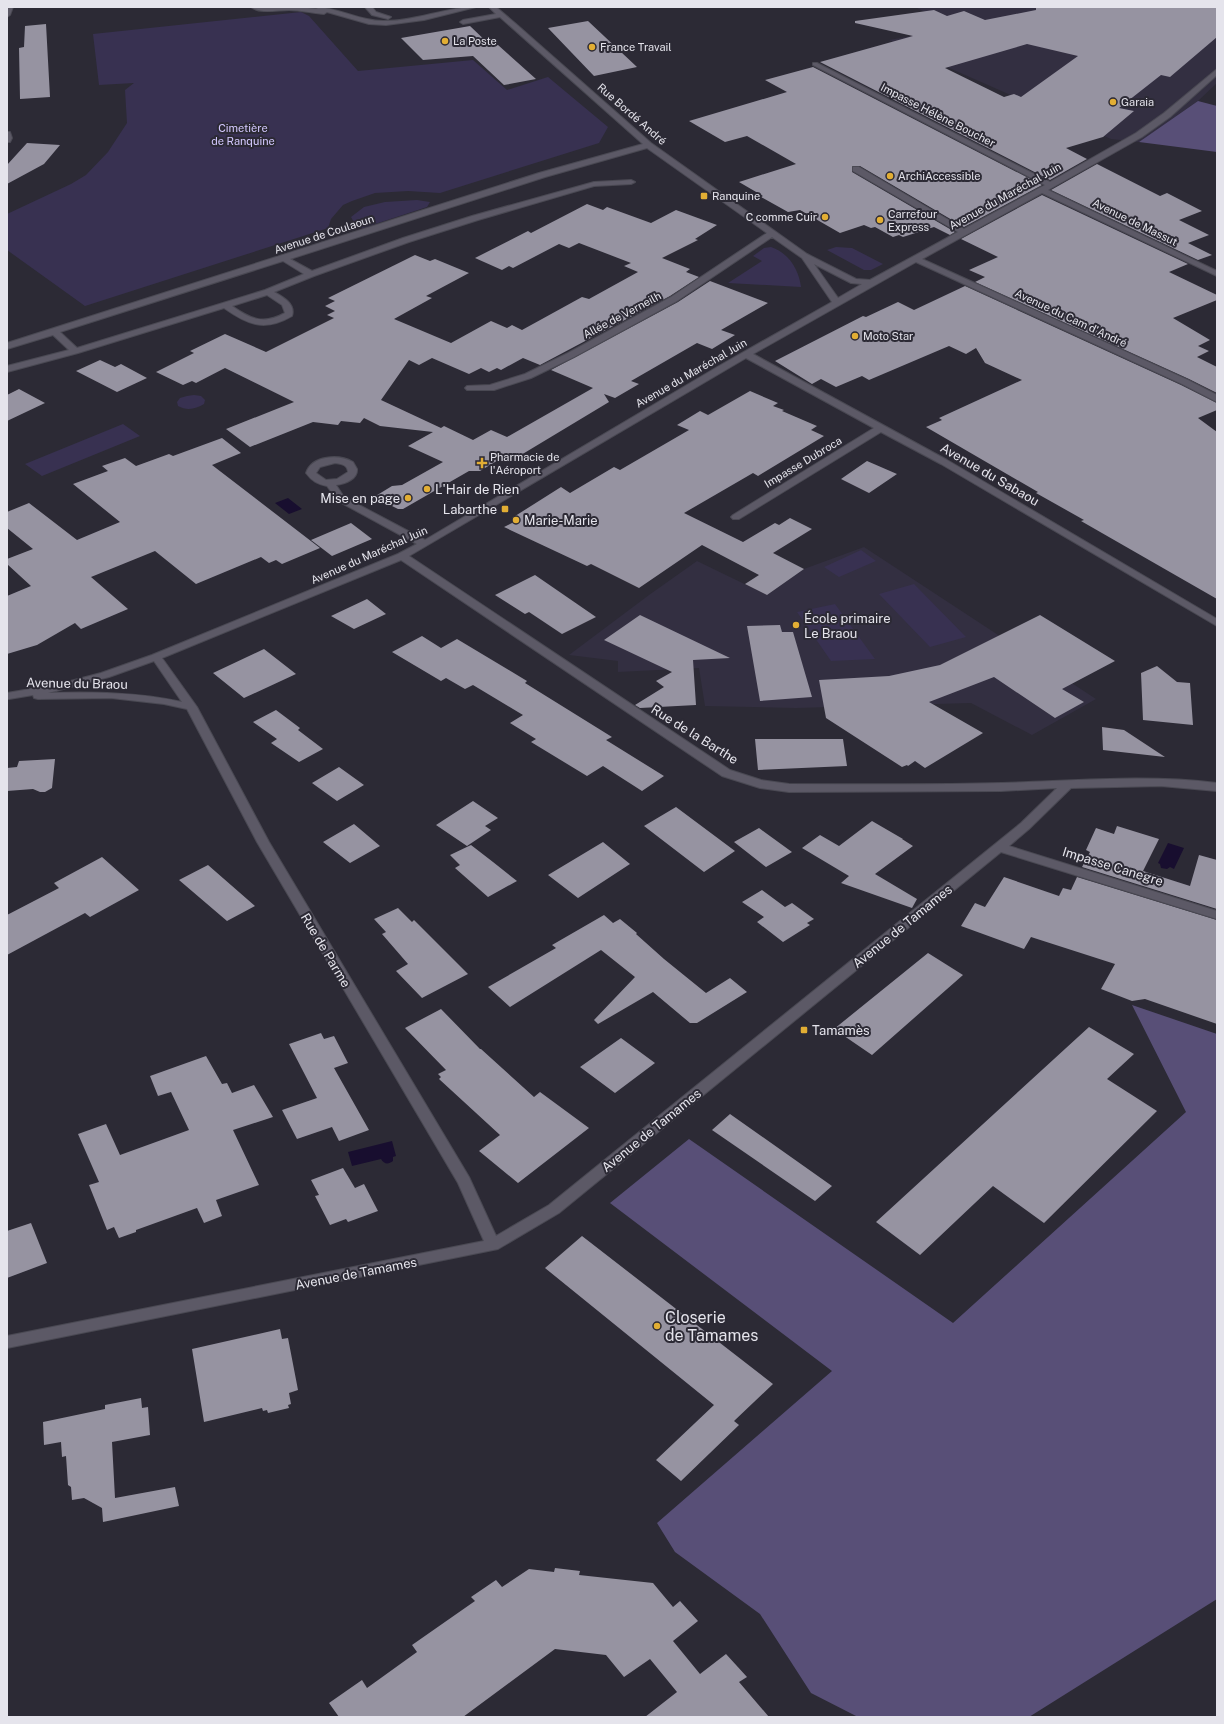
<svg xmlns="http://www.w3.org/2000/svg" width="1224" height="1724" font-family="'Public Sans',sans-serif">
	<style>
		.built { fill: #332f41 }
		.green { fill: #383151 }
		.forest { fill: #584f77 }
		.water { fill: #180e2f }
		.building { fill: #9693a1; fill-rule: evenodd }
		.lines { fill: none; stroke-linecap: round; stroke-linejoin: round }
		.minor-casing { stroke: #4a4953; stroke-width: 2 }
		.minor { fill: #5c5966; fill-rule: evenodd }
		.poi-dot { fill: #e2ae34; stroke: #2c2a35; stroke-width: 1.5 }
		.labels { text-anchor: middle; stroke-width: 4; stroke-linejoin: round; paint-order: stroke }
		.far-poi-label { font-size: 11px; fill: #e5e4ec; stroke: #2c2a35; text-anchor: start }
		.far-street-label { font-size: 11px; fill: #e5e4ec; stroke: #2c2a35 }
		.far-park-label { font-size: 11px; fill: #d4c9ff; stroke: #2c2a35 }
		.street-label { font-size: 13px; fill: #e5e4ec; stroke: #2c2a35 }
		.poi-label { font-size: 13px; fill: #e5e4ec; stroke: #2c2a35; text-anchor: start }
		.near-poi-label { font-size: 16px; fill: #e5e4ec; stroke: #2c2a35; text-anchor: start }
	</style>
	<rect width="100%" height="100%" fill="#2c2a35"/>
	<path class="built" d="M915,7H1217V83L1198,101L1139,142L1111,139L947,67L889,40L957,28Z
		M864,547L1096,699L1032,735L971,703L796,708L705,706L699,668L618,672V661L569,655L649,595L697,561L767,595L804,569Z"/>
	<path class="green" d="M301,12L309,16L358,71L473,60L507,90L548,77L608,127L599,143L440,193L408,191L375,193L352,201L343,205L331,219L328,228L322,230L85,306L7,250V214L71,184L86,175L108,152L127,123L125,90L134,83L99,85L93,34Z
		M417,200L430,202L427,207L363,228L356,226L351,217L364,207L385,202Z
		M771,247C789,253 799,270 801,287L728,283L762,261L753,256L764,248Z
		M836,247L852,248L883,264L871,270H864L827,250Z
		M194,395L201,396L205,400L204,404C196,409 187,411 178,406L177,402L180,398L187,396Z
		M123,424L140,436L42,476L25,464Z
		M861,550L876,561L839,577L824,567Z
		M914,584L966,637L930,647L879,594Z
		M835,604L875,659L831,661L797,612Z"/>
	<path class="forest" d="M1198,101L1217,106V152L1139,142Z
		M1132,1005L1217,1034V1599L1029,1717H858L811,1693L760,1614L675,1552L657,1523L832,1371L610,1203L689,1139L953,1323L1186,1112Z"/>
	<path class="water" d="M288,498L302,509L289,514L275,503Z
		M1168,843L1184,848L1174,869L1170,867L1167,869L1161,868L1160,864L1158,863Z
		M392,1141L396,1156L393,1157V1161C388,1165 384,1164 381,1159L352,1166L348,1152Z"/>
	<path class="building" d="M1036,7H1217V37L1170,77L1161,75L1119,108L1134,111L1103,137L1066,148L1087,159L1050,180L820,62L913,36L855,23V21L934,10L947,16L964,11L985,20L1036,10ZM1027,44L1078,56L1021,97L1014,94L1004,97L945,68Z
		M588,21L637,67L594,76L548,28Z
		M46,24L50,97L20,99L19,48L24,47L25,26Z
		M470,26L491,46L498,45L536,79L504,85L473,56L423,60L401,38Z
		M813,67L1042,185L964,227L860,166H853L852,167V172L955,232L950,235L934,227L903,237L899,235L893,237L875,227L871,228L864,225L840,233L800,210L788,212L761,197L763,196L739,182L796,164L747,136L725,142L689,121L787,92L765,80Z
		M27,143L60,145L44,164L7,184V165Z
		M1097,164L1160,196L1167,193L1202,211L1179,220L1209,235L1188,243L1212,255L1198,260L1051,190Z
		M1042,195L1188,264L1169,272L1217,295V300L1173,318L1210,340L1198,346L1209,351L1197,357L1217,367V393L1189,379L975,282L985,277L969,270L998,257L961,239Z
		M587,204L603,210L607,207L651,223L676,210L717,225L695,239L698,240L662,258L690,269L686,272L699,277L670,296L540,365L523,358L501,370L497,368L489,372L481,368L469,374L432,358L419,365L409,360L381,400L441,428L444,426L473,440L491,430L507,437L593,388L551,370L678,302L710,281L768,303L721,330L735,335L712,349L697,343L631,381L639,384L615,398L604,394L609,402L516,458L510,453L480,471H469L403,509H398L374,497L392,486L402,485L443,462L408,446L433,432L380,426L364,418L360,423L341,421L338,425L313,422L250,447L226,429L294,402L225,368L196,383L192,381L183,385L156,372L194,353L190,351L225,334L266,352L334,318L327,315L335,311L325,306L335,301L328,298L415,255L430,261L435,259L469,273L426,296L432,298L394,319L451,343L491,321L507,328L512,325L522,330L582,297L589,299L638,272L624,266L631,263L579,243L569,248L559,244L513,268L509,266L502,270L475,258L528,231L531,233Z
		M965,286L1181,385L1217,403V410L1198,418L1217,432V599L1081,521L1084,520L1036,493L1038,492L926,427L942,420L939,418L1022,380L985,363L976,348L966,354L949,346L869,380L862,376L836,387L821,379L812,384L775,361L863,316L866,317L898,302L914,310Z
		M100,360L115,367L121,364L147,378L117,392L76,371Z
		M19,389L45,403L7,421V395Z
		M750,391L778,403L773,406L784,410L782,411L817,426L811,430L824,436L758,476L753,473L684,513L743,542L775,523L779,525L790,518L812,529L773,553L804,569L767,595L745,584L759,575L702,545L639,588L591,564L587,566L504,527L516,521L512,518L561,487L570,493L614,467L620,470L689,430L677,425L700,411L708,415Z
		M222,438L241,453L212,465L320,548L282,564L276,560L269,563L261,557L196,584L155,551L91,577L128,609L81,629L75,623L37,645L7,654V596L31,586L7,564V559L33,549L7,528V512L29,503L77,540L120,522L73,484L108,471L102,466L125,458L136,466L169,454L173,456Z
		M867,461L897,474L869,493L841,479Z
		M351,523L372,539L332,556L311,540Z
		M535,575L596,617L562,634L529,612L525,614L495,595Z
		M367,599L386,614L354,629L331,616Z
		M640,615L730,658L693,660L696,705L640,708L635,705L664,687L656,681L672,672L604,640Z
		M1040,615L1115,661L1062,689L1084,702L1055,718L994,677L929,702L983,733L925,768L915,761L908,766L907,765L902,767L826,718L819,680L889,676L940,665Z
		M780,625L782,632H793L812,697L760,701L747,626Z
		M422,636L441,648L457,639L527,681L525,683L612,737L606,740L664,776L642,791L603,766L587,776L531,742L536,739L510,723L523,715L473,685L465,689L446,678L441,681L392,652Z
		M264,649L296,674L244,698L213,673Z
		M1157,666L1177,682L1190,683L1193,725L1143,720L1141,673Z
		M276,710L300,728L298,730L323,749L299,762L271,743L277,739L253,722Z
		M1102,727L1124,730L1165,757L1103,750Z
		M755,739H843L847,766L758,770Z
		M55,759L52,788L45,792H40L33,789L7,791V768L17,767L19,761Z
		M339,767L364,785L337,801L312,783Z
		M473,801L498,818L485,826L491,830L467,846L436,825Z
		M676,807L735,851L704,872L644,826Z
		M872,821L903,839H902L913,846L875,874L917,899L912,908L841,883L849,876L802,848L820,835L839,846Z
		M354,824L380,846L350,863L323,842Z
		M1117,826L1159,839L1143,871L1190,886L1199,855L1217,860V909L1082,867L1090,852L1086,850L1096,828L1114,834Z
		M759,828L792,852L766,867L734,842Z
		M603,842L630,864L578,898L548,875Z
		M471,845L493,862L517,881L488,897L455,868L460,865L450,855Z
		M102,857L139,890L90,917L85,913L7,955V915L59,888L54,883Z
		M208,865L255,906L227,921L179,880Z
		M1004,877L1059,896L1063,888L1071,890L1077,877L1217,920V1024L1145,999L1132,1001L1101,989L1115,964L1031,937L1024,949L961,926L975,903L985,907Z
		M762,890L785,907L792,903L814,919L807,923L810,925L783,942L757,922L764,917L742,902Z
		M398,908L412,922L414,920L468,974L422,998L396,971L408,964L382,934L386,932L374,919Z
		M604,915L613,923L620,919L637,933L636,934L664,959L706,993L730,978L747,992L697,1023H690L653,992L598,1024L594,1020L635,977L601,950L510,1007L488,987L556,948L552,945Z
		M928,953L963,975L872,1055L834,1029Z
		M441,1009L480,1049H481L534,1097L540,1092L589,1128L518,1183L479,1151L500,1135L439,1079L441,1077L438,1074L446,1070L405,1028Z
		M1089,1027L1134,1054L1107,1079L1157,1111L1044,1223L993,1186L920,1255L876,1222Z
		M321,1033L324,1039L334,1036L348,1063L334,1068L369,1130L339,1141L332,1127L297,1139L282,1110L317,1098L289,1044Z
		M621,1038L655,1063L615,1093L580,1067Z
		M206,1056L222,1084L227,1083L232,1093L254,1085L273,1117L233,1130L259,1185L216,1200L222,1216L204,1223L197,1208L136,1230V1232L119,1238L114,1227L107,1230L89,1185L99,1182L78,1134L106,1124L120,1155L189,1130L171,1092L158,1096L150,1076Z
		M730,1114L832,1186L815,1201L712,1130Z
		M343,1168L355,1188L364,1184L378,1211L348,1222L346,1219L330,1225L315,1196L319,1195L311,1180Z
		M31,1223L47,1263L7,1278V1231Z
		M582,1236L773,1384L734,1421L739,1425L681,1481L656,1460L714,1405L545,1268Z
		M280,1329L282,1339L288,1338L298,1390L289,1393L291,1404L288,1405L289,1408L268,1413L267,1410L263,1411L262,1408L204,1422L192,1349Z
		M141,1398L142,1408L148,1407L150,1435L112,1442L115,1498L175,1487L179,1506L103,1522L102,1508L84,1498L72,1500L71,1487L68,1485L66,1456L62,1457L61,1442L44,1445L43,1422L105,1409V1405Z
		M555,1568L580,1571L579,1575L653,1583L673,1607L680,1601L698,1621L673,1641L700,1674L726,1654L747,1677L739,1682L769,1717H645L677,1692L650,1659L624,1677L606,1655L555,1649L463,1717H339L329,1703L362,1680L367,1688L417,1652L412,1645L475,1601L471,1597L496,1580L502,1587L529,1569L554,1572Z"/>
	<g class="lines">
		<g class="minor-casing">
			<path id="minor" d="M7,7H13L10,15L7,17Z
				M251,7H298L318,9L314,7C338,7 361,22 386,21C416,21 446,7 476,7L424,20L386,25L369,24L327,12L324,14C312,13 300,10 289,10C277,10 260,14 251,7Z
				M365,7H372L376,12L391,17L388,19L372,15Z
				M489,7H496L516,24L651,143L807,254L856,279L870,280L958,232L853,171V167H859L964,229L1045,185L813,65V63H817L1050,182L1136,133L1164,113L1217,69V75L1170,117L1142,137L1048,190L1217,271V276L1042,193L922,259L1188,380L1217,395V402L1182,384L916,262L753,354L947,460L1217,619V626L941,464L881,432L739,519H733L731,517L733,515L874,428L746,358L409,556L730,770L761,780L789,784C860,784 931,785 1002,783C1073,781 1145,774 1217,783V791L1161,786L1071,788L1029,829L1009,846L1217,911V919L1001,852L559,1213L498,1249L7,1348V1336L484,1241L458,1183L257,842L187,709L164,704L111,698L38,699L34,698L33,695L9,699H7V693L59,684L101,673L152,655L398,554L417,544L338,501L327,486C317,484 312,481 306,473C312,455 339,454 353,462L357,469C358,479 345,484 336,485L344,497L425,540L719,366L832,302L802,258L772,237L677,301L574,357L531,378L494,390H467L465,388L467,386L490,385L525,374L568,353L671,297L767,233L647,148L545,177L290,259L312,271L403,238L472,216L594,182L631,180L635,182L631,184L594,186L478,220L409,242L314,276L274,292C283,297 296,304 292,316C265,332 248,325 224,308L78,353L7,372V366L69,350L53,335L7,349V343L539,173L643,144L500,17L463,24L460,22L463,20L496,14ZM283,261L304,274L265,290L77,348L60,332ZM814,264L851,283L862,284L838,298ZM267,295L282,305L285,313C263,325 251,319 232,306ZM335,463C341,464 347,464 348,472L337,479L326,480L316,473L320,467ZM401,560L722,776L760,788L789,792L1001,791L1057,788L1021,823L549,1205L496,1236L469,1177L269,842L197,707L162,658ZM154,661L182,702C137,692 93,692 48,693L109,677Z
				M7,132H10L12,138L10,142H7Z"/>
		</g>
		<use href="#minor" class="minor"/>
	</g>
	<g class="poi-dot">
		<circle cx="445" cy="41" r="4"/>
		<circle cx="592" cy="47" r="4"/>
		<circle cx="1113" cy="102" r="4"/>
		<circle cx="890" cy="176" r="4"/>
		<rect x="700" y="192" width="8" height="8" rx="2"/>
		<circle cx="825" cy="217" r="4"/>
		<circle cx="880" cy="220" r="4"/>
		<circle cx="855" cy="336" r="4"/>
		<path d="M480 457h4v4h4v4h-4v4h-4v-4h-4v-4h4z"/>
		<circle cx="427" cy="489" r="4"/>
		<circle cx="408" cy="498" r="4"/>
		<rect x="501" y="505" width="8" height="8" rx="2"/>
		<circle cx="516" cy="520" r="4"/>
		<circle cx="796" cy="625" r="4"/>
		<rect x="800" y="1026" width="8" height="8" rx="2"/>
		<circle cx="657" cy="1326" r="4"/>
	</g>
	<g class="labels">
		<g class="far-poi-label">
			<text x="453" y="45">La Poste</text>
			<text x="600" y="51">France Travail</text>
			<text x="1121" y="106">Garaia</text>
			<text x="898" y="180">ArchiAccessible</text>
			<text x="712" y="200">Ranquine</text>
			<text x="888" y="218">Carrefour<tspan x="888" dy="13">Express</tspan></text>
			<text x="817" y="221" text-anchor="end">C comme Cuir</text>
			<text x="863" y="340">Moto Star</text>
			<text x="490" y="461">Pharmacie de<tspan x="490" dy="13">l'Aéroport</tspan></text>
		</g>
		<g class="far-street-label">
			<text transform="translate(632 114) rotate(41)" y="4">Rue Bordé André</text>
			<text transform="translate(938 115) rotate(27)" y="4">Impasse Hélène Boucher</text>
			<text transform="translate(1005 196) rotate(-29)" y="4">Avenue du Maréchal Juin</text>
			<text transform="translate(1135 222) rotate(26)" y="4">Avenue de Massut</text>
			<text transform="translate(324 234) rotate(-18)" y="4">Avenue de Coulaoun</text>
			<text transform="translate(622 315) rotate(-28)" y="4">Allée de Verneilh</text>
			<text transform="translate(1071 318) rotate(25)" y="4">Avenue du Cam d'André</text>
			<text transform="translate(691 373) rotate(-30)" y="4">Avenue du Maréchal Juin</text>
			<text transform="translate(803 462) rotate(-31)" y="4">Impasse Dubroca</text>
			<text transform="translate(369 555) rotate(-24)" y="4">Avenue du Maréchal Juin</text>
		</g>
		<g class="far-park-label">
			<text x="243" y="132">Cimetière<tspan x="243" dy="13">de Ranquine</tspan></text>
		</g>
		<g class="street-label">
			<text transform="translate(990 474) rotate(30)" y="5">Avenue du Sabaou</text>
			<text transform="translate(77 683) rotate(1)" y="5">Avenue du Braou</text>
			<text transform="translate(695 734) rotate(32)" y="5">Rue de la Barthe</text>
			<text transform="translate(1113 866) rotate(17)" y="5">Impasse Canegre</text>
			<text transform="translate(902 926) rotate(-39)" y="5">Avenue de Tamames</text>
			<text transform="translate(326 950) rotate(59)" y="5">Rue de Parme</text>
			<text transform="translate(651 1130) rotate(-39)" y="5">Avenue de Tamames</text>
			<text transform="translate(356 1273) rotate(-11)" y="5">Avenue de Tamames</text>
		</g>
		<g class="poi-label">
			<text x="435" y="494">L'Hair de Rien</text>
			<text x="400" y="503" text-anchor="end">Mise en page</text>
			<text x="497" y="514" text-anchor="end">Labarthe</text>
			<text x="524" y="525">Marie-Marie</text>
			<text x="804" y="623">École primaire<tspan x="804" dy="15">Le Braou</tspan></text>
			<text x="812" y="1035">Tamamès</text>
		</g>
		<g class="near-poi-label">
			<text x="665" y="1323">Closerie<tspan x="665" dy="18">de Tamames</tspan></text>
		</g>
	</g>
	<rect width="1224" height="1724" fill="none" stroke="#e5e4ec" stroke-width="16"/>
</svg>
